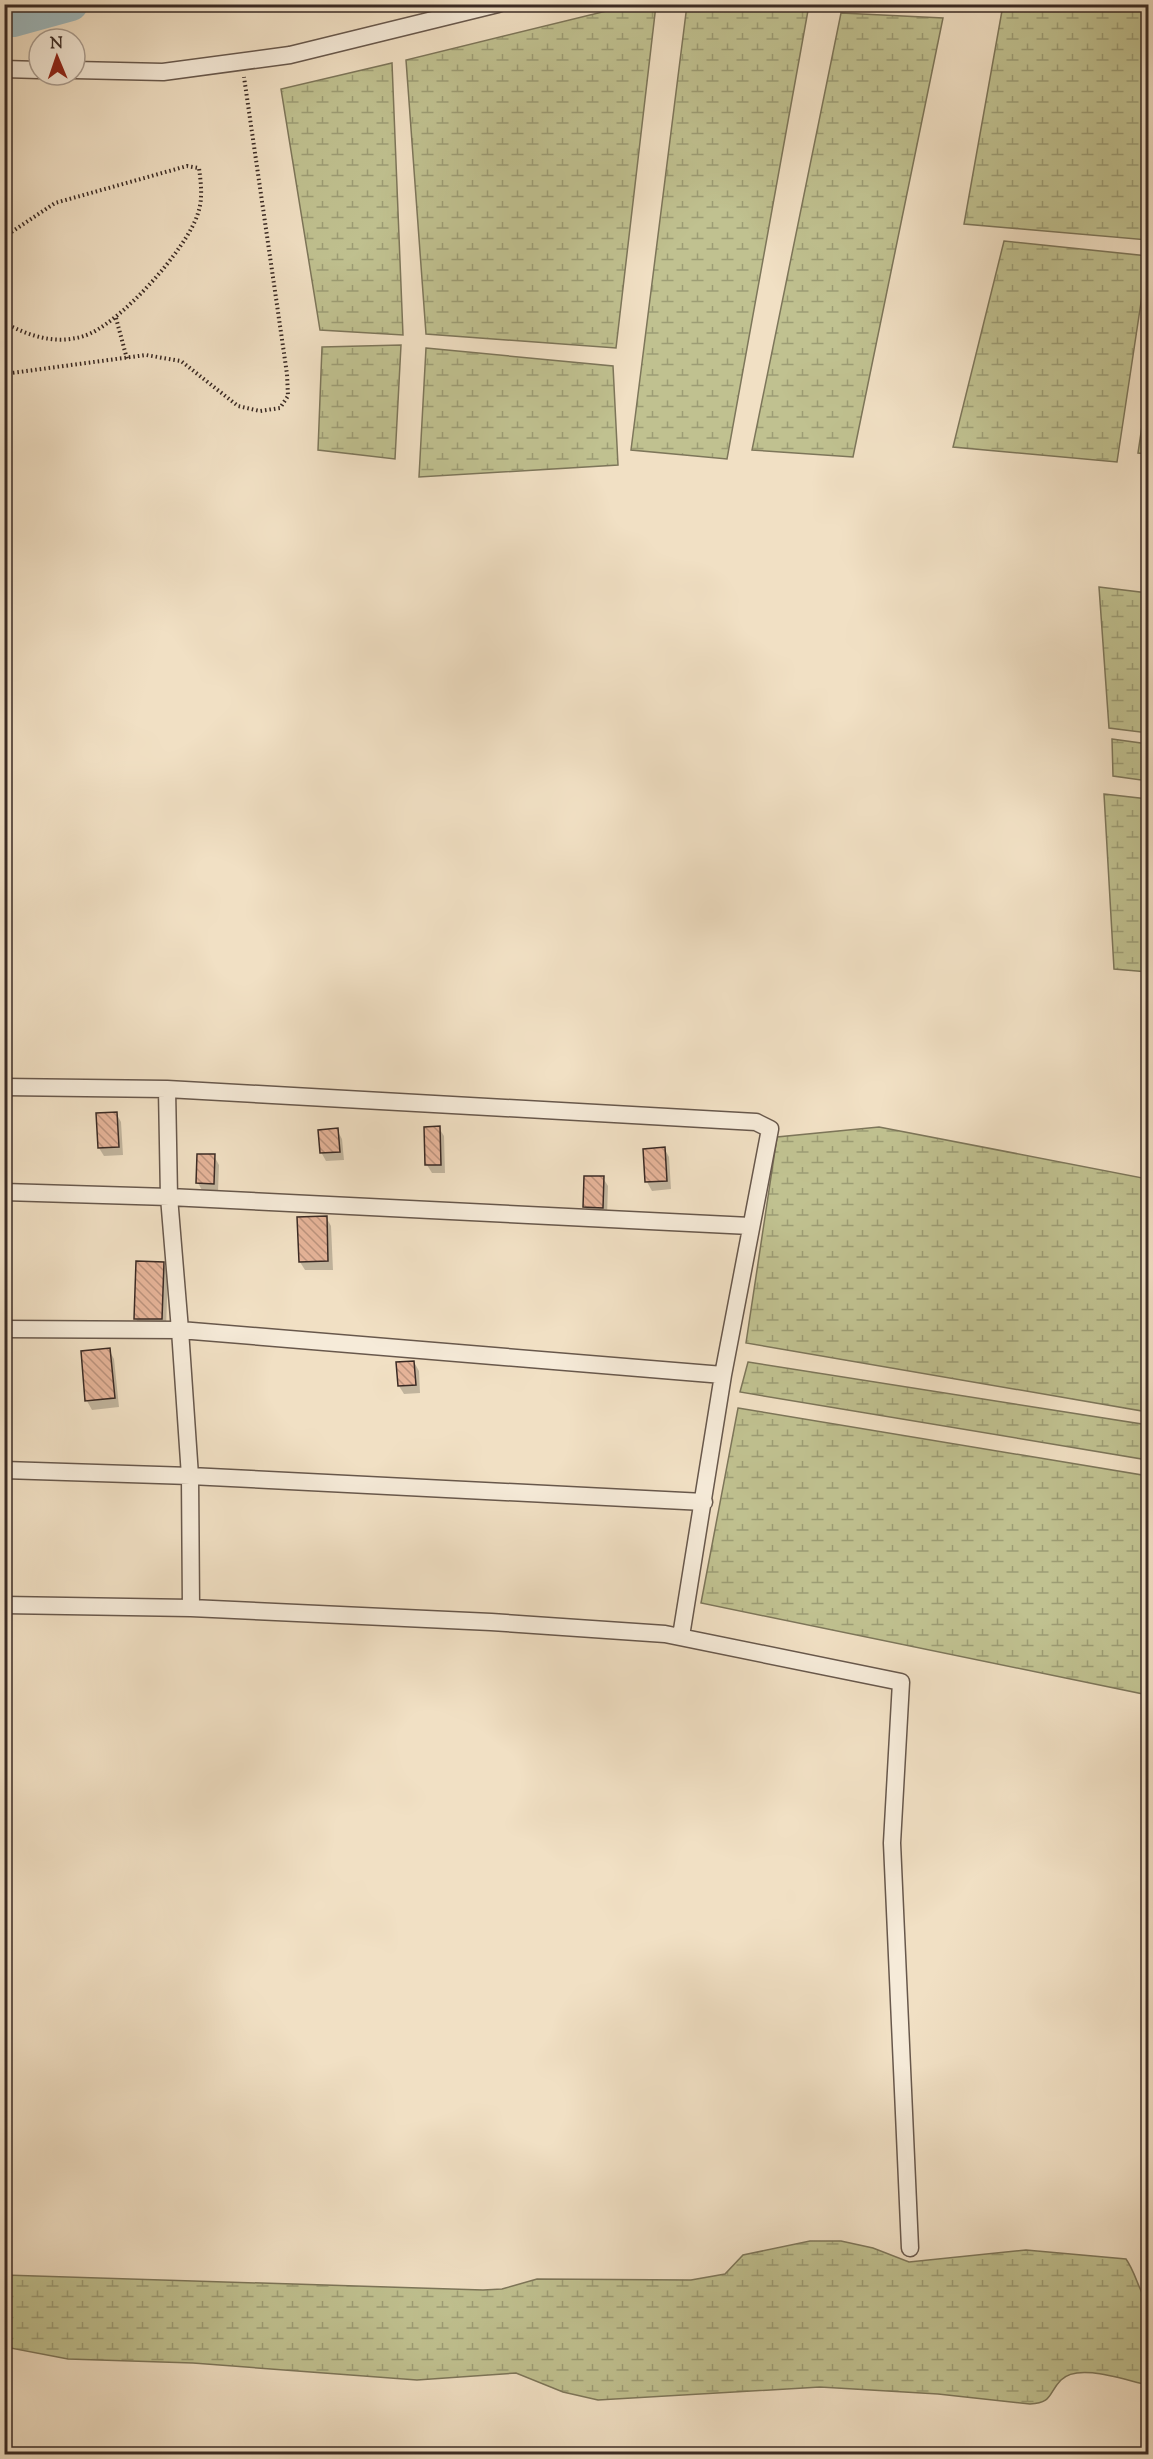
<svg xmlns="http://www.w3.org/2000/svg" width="1153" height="2459" font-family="'Sorts Mill Goudy',serif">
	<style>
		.wetland { fill: url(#wetland-marsh); stroke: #7d765a; stroke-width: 1.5 }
		.shadow { fill: #0003 }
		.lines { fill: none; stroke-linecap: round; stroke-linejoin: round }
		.river { stroke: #9fbabf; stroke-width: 34 }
		.building { fill: url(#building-back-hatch); stroke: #3a2a24; stroke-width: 1.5 }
		.minor-casing { stroke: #68584c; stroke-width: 19 }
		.path { stroke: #3a2a24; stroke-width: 4; stroke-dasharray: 1.5 3; stroke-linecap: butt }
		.minor { stroke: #f6ebd9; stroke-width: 16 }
	</style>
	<defs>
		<pattern id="wetland-marsh" width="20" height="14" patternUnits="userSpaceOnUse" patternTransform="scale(1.5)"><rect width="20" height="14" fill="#c0c190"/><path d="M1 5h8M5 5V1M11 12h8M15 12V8" fill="none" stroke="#9d9d75"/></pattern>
		<pattern id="building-back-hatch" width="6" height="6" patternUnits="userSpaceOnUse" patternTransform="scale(1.5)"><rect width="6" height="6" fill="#e6b499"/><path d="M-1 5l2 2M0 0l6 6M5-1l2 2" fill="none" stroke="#bb937d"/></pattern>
	</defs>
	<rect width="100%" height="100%" fill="#f1e0c4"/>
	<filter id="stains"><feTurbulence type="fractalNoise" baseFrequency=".00333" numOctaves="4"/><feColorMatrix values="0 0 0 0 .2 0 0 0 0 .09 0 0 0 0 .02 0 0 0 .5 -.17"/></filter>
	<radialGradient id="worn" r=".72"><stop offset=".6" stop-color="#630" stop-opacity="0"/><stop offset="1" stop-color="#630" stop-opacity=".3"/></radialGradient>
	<path class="wetland" d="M635,4L656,5L616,348L426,334L406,60Z
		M687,5H809L727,459L631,450Z
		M1003,5H1148V240L964,224Z
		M841,13L943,18L853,457L752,450Z
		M392,63L403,335L320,330L281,89Z
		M1004,241L1148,256L1117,462L953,447Z
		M401,345L395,459L318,450L322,347Z
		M426,348L613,366L618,465L419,477Z
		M1148,385V454L1138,453Z
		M1099,587L1148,593V733L1109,728Z
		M1112,739L1148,744V781L1113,776Z
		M1104,794L1148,799V972L1114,969Z
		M879,1127L1148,1179V1412L746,1343L777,1137Z
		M748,1362L1148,1425V1460L740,1392Z
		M738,1408L1148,1476V1695L701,1603Z
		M810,2241H841L873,2248L909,2262L1026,2250L1126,2259C1136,2273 1138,2290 1148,2303V2385C1127,2381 1078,2362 1061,2380C1048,2393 1053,2403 1030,2404L938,2394L820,2387L598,2400L563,2392L516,2373L417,2380L193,2363L68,2359L5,2347V2275L483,2290L502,2289L537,2279L691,2280L725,2274L743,2255Z"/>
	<path class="shadow" d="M116,1113L121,1122L123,1155L104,1156L99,1148Z
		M439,1128L444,1136L445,1173H432L427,1165Z
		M337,1130L342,1139L344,1160L326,1161L321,1152Z
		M664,1148L669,1157L671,1189L652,1191L647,1182L645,1150Z
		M214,1156L219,1165L218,1192H203L198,1183Z
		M603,1178L608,1186L607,1216L590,1215L585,1207Z
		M326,1217L331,1226L333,1270H305L300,1262Z
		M163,1263L168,1272L166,1328H141L136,1319Z
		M109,1350L114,1359L119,1407L92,1410L87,1401L82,1353Z
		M414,1362L419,1371L420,1393L404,1394L399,1386Z
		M4,1496L7,1501L8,1539H4Z"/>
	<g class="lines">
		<path class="river" d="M4,19L13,20L71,4"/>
	</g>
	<path class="building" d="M117,1112L119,1147L98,1148L96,1113Z
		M440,1126L441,1165H425L424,1127Z
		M338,1128L340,1152L320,1153L318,1130Z
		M665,1147L667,1181L645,1182L643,1149Z
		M197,1154H215L214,1184L196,1183Z
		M584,1176H604L603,1208L583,1207Z
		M327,1216L328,1261L299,1262L297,1217Z
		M136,1261L164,1262L162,1319H134Z
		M110,1348L115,1398L85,1401L81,1351Z
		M414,1361L416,1385L398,1386L396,1362Z"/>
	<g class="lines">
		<g class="minor-casing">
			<path id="minor" d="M4,69L39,70
				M75,70L163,72L290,55L498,4
				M4,1087L167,1089
				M4,1192L169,1197L167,1089L756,1122L770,1129L723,1375L681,1636
				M4,1329L180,1330L169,1197L750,1226
				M4,1470L190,1476L180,1330L723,1375
				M4,1605L191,1608L491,1622L665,1634L901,1682L892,1843L910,2248
				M191,1608L190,1476L704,1502"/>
		</g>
		<path class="path" d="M4,237L55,203L187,166L199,168C201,183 203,199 198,213C188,248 119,325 84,336C55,345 30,336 4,323
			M116,318L127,359
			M4,374L146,355L181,361L238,406L260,411L280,408L288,396L287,374L244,77"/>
		<use href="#minor" class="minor"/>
	</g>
	<rect width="1153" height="2459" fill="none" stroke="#f1e0c4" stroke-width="24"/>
	<rect x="6" y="6" width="1141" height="2447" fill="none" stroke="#3a2a24" stroke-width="3"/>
	<rect x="12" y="12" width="1129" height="2435" fill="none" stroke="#3a2a24" stroke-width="1.5"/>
	<g transform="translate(57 57) rotate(358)"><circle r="28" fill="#f6ebd9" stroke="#ab9e91" stroke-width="1.5"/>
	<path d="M0-4.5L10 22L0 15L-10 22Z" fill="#8f2418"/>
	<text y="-9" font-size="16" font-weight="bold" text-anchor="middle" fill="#3a2a24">N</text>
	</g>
	<rect width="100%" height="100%" filter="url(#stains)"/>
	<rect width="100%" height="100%" fill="url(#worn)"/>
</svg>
